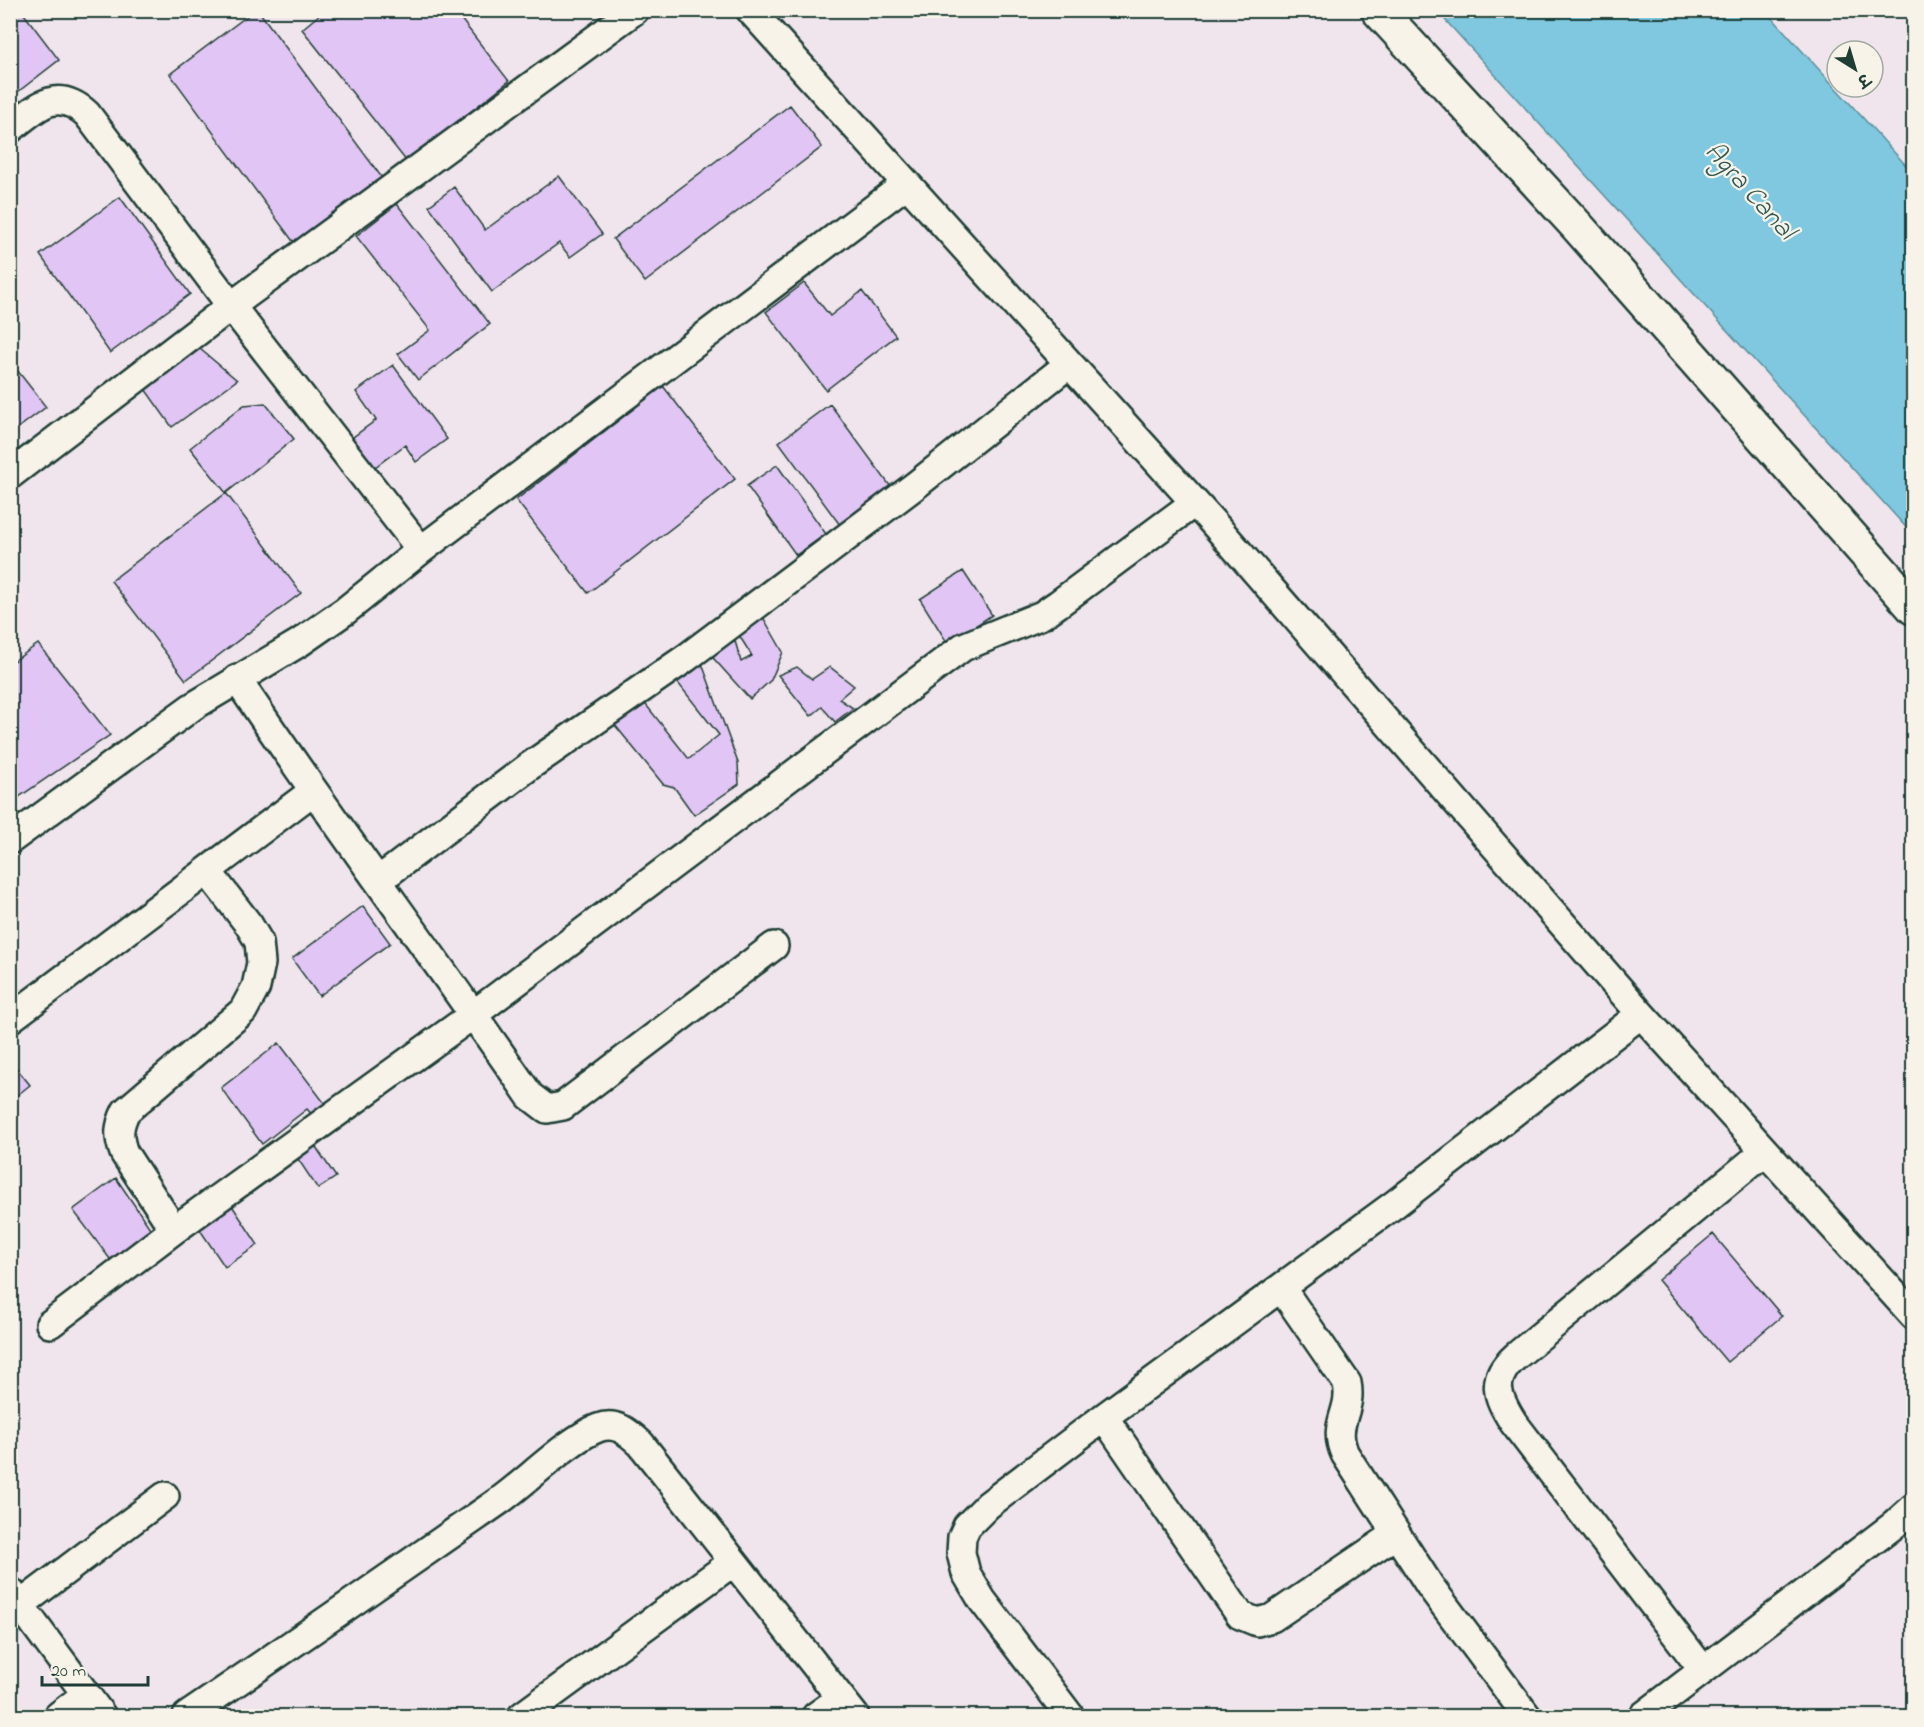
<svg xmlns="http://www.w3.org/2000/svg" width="1924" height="1727" font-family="'Indie Flower','Playpen Sans Deva',sans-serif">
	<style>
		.water { fill: #7fc8e0; stroke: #59909b; stroke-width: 1.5 }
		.building { fill: #e1c5f4; stroke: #1f3d34; stroke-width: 1.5 }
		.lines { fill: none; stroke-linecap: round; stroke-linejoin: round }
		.street-casing { stroke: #1f3d34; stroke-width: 32 }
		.secondary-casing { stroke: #1f3d34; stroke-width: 38 }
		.street { stroke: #f7f3e8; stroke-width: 27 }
		.secondary { stroke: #f7f3e8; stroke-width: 33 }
		.labels { text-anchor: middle; stroke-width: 4.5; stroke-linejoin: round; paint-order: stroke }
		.water-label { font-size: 27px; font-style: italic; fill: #325956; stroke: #f7f3e8 }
	</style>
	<rect width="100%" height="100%" fill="#f0e5ec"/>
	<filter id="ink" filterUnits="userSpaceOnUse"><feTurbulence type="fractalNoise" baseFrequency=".0167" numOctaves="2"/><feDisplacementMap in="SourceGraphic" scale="12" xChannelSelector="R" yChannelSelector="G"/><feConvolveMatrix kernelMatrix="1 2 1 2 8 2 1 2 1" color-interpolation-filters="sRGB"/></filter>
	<g filter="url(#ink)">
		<path class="water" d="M1437,11H1766L1913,173V535Z"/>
		<path class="building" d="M10,10H21L59,60L10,98Z
			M255,10H258L383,179L295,244L170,74Z
			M325,10H454L509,81L407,162L302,29Z
			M790,105L822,147L645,282L613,239Z
			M559,176L602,234L570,257L559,243L492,292L429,206L454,187L485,230Z
			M120,197L190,294L110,353L40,255Z
			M397,204L490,324L418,380L398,354L430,330L356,236Z
			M804,283L830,316L862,291L896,336L826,390L766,312Z
			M200,349L237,380L172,427L145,389Z
			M10,361L46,407L10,434Z
			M393,365L447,439L416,462L405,445L371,470L349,440L376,420L356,392Z
			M663,386L735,479L588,593L516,500Z
			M265,403L294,439L226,493L190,448L244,405Z
			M830,404L891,487L840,525L779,442Z
			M777,465L826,534L796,555L747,486Z
			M226,493L301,593L186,680L111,581Z
			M963,571L992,615L948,644L920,599Z
			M759,610L783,652L771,680L750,699L706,650L735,641L741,662L752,656L737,632Z
			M38,644L110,735L10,803V664Z
			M700,658L738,763L739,784L694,815L674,787L663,784L610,719L639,696L689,759L719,735L674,678Z
			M797,667L812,679L830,667L854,686L839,699L853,708L835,722L822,707L811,716L778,675Z
			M363,906L390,943L319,996L292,959Z
			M279,1043L329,1109L315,1118L307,1109L262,1144L221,1088Z
			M10,1060L30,1085L10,1101Z
			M312,1141L336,1177L318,1189L294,1153Z
			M116,1178L154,1234L113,1263L73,1210Z
			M229,1201L258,1245L225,1267L196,1224Z
			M1713,1234L1782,1316L1727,1362L1658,1280Z"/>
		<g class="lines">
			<g class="street-casing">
				<path id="street" d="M750,10L1216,526L1641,1014L1914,1316
					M10,129C37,107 56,86 87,114L231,306L421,550
					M10,475L231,306L635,10
					M237,679C331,820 434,956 530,1096L547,1109L563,1106L774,946
					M10,840L192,707L299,643L345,611L421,550L905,185
					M379,880L531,765L686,658L916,485L1069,364
					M10,1019L312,792
					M174,1230L124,1153C118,1137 118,1127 126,1111L243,1011L256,987L261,963L259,942L249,925L208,872
					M1282,1289L1347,1383C1353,1413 1331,1423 1345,1454L1430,1586L1527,1716
					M50,1324L174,1230L474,1014L963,647L1042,615L1058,604L1194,503
					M1104,1417L1240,1615L1257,1622L1272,1618L1396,1534
					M10,1591L102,1716
					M20,1605L165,1496
					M1703,1670L1513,1422C1496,1395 1490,1379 1516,1356L1764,1152
					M58,1716L85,1695
					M187,1716C292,1645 395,1573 499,1501C526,1482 569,1439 598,1428C616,1421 628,1432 641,1444L855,1716
					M522,1716L733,1562
					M816,1716L841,1698
					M1070,1716L982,1600L966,1573L961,1553L962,1537L967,1526L988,1505L1104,1417L1395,1204L1641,1014
					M1643,1716L1894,1525L1914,1507"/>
			</g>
			<g class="secondary-casing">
				<path id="secondary" d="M1378,10L1577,226L1914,608"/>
			</g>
			<use href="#street" class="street"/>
			<use href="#secondary" class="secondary"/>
		</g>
	</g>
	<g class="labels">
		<g class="water-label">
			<text transform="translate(1751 190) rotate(48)" y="9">Agra Canal</text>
		</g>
	</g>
	<rect width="1924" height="1727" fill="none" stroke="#f7f3e8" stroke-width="36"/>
	<rect x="18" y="18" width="1888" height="1691" fill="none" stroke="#1f3d34" stroke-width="2" filter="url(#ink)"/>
	<g transform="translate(1855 69) rotate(143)"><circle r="28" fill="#f7f3e8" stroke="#a1aaa0" stroke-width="1.5"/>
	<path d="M0-4.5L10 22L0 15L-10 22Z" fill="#1f3d34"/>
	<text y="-9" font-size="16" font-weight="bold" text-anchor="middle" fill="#1f3d34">उ</text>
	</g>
	<path d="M42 1676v9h106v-9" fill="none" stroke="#1f3d34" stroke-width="3"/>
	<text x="51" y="1676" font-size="18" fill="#1f3d34" stroke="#f7f3e8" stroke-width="4.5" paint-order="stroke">20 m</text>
</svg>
